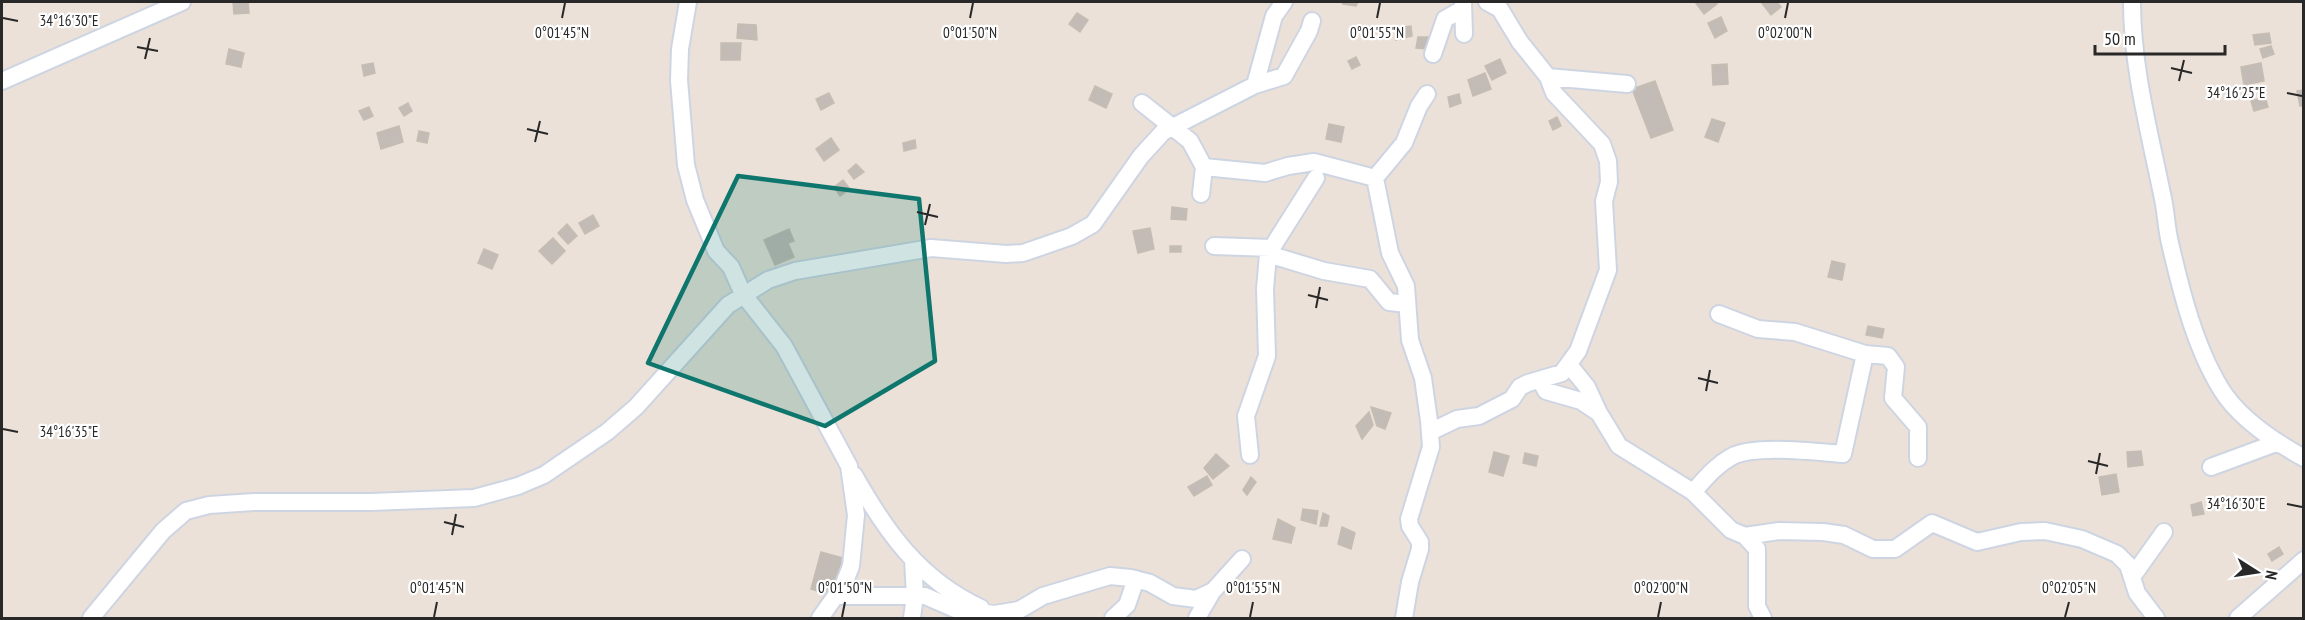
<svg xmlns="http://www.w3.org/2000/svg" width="2305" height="620" font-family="'PT Sans Narrow',sans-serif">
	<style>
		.building { fill: #c3bbb5; stroke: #c6bdb2; stroke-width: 1.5 }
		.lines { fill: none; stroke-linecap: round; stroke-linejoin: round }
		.minor-casing { stroke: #ced5e2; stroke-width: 20 }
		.minor { stroke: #fff; stroke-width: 16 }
		.marked { fill: #0f766e; fill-opacity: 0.2; stroke: #0f766e; stroke-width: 4.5; stroke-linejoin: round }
		.ticks { fill: none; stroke: #282828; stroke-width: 2 }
		.ticks-label { font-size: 15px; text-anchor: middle; fill: #282828; stroke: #fff; stroke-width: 4.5; stroke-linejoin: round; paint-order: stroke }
	</style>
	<rect width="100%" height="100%" fill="#ebe1d8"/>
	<path class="building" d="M233,2H248L249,13L234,14Z
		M1342,2H1358L1356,6L1343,4Z
		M1695,2H1715L1717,4L1704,14Z
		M1761,2H1777L1781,7L1771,15Z
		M1077,13L1088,20L1080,32L1069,24Z
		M1721,17L1727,31L1715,38L1708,23Z
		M738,24L756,25L757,40L737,38Z
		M1411,26L1412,36L1396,40L1395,28Z
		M2269,33L2271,43L2255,45L2253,35Z
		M1418,37H1430L1428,49L1416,48Z
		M721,43H741L740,60H721Z
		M2271,46L2274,54L2263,58L2260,49Z
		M229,49L244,53L241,67L226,64Z
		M1356,57L1360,65L1352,69L1348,61Z
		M1500,59L1506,73L1492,80L1485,66Z
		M373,63L375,73L364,76L362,65Z
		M2261,63L2264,81L2244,85L2241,67Z
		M1727,64L1728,84L1713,85L1712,65Z
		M1485,73L1491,89L1473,96L1468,80Z
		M1655,81L1673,130L1651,138L1632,89Z
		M1095,86L1112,94L1106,108L1089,100Z
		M2304,90V106H2300L2297,91Z
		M829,93L834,103L821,110L816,99Z
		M1459,94L1461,103L1450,107L1448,97Z
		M2265,97L2268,107L2254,111L2251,101Z
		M408,103L412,111L404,116L399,108Z
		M369,107L373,116L364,120L359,111Z
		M1557,117L1561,126L1553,130L1549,121Z
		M1712,119L1725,123L1718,142L1705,137Z
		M1329,124L1344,127L1341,142L1326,139Z
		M399,126L403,142L381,149L377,133Z
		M419,131L429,133L427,143L417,141Z
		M831,138L839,150L824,161L816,149Z
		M915,140L916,148L904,151L903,143Z
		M856,164L864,172L854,179L848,171Z
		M843,180L850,189L840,196L834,187Z
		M1172,207L1187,209L1186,220L1171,219Z
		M593,215L599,226L585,234L579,223Z
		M567,224L577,236L568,244L558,233Z
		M1150,228L1154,249L1138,253L1133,231Z
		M789,229L794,241L788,243L794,257L775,265L764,240Z
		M553,238L565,251L552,264L539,251Z
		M1170,246H1181V252H1170Z
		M484,249L498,255L492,269L478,263Z
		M1832,261L1845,264L1842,280L1828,277Z
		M1868,326L1884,329L1882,338L1866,335Z
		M1371,407L1391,413L1385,429L1377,426Z
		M1369,412L1373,425L1362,439L1356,426Z
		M2141,451L2143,465L2128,467L2127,452Z
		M1494,452L1509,456L1503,476L1489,472Z
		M1525,453L1538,456L1536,466L1523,463Z
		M1216,454L1229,466L1213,479L1204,468Z
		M2116,474L2119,492L2102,495L2099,477Z
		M1207,476L1212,485L1194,496L1188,487Z
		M1251,477L1256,482L1247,495L1243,490Z
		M2201,502L2204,514L2193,516L2191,505Z
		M1303,509L1318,511L1316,524L1301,520Z
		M1323,513L1329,516L1327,526H1320Z
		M1278,519L1295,528L1291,543L1273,539Z
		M1342,527L1355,533L1351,549L1338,544Z
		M2279,547L2283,554L2272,561L2268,554Z
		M821,552L843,558L833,596L811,589Z"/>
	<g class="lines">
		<g class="minor-casing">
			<path id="minor" d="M688,2L680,49L679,80L686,165L695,200L716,251L731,267L743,294L784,346L849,466L856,515L851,566L844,584L820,618
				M1463,2L1464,34
				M2132,2C2132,67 2149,130 2162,194C2166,210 2166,227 2170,243C2181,291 2195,347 2221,389C2238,417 2275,442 2304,458
				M1433,54L1445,19L1461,10
				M1548,77L1627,84
				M2,81L182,2
				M1255,85L1284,76L1309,31L1312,21
				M1142,103L1190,141L1204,167L1265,173L1288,166L1314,162L1375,178L1404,143L1419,106L1427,94
				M1375,178L1390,253L1406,286L1410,340L1423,378L1429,421L1431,447L1409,519L1410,526L1420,542V549L1410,582L1404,618
				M1201,194L1204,167
				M1214,246L1272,248
				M1268,254L1324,271L1370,279L1389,302L1407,304
				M1719,314L1758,329L1795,332L1865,354
				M1570,366L1587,387L1598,411
				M1540,380L1546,391L1581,401L1599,413L1619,446L1693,492L1731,530L1745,536L1779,531L1823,532L1844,535L1873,549H1895L1932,523L1977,542L2021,532L2045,531L2082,539L2117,554L2128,565L2137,593L2156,618
				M1430,432L1457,419L1479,416L1512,399L1520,387L1528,383L1562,373L1578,351L1608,270L1604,201L1609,182L1608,161L1602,144L1554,93L1548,77L1520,42L1500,9L1487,2
				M1250,455L1246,416L1267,356L1265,289L1268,254L1316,178
				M2211,467L2276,443
				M854,475C886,532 920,580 981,608
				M1693,492C1705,479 1715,466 1731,457C1753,444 1817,452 1843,454L1865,354L1888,356L1896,367L1893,398L1918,427V458
				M1745,536L1757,549V606L1763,618
				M2132,577L2164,532
				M837,596H925L955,609L995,614L1019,610L1043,596L1110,576L1131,578L1150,583L1173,596L1196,599L1213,591L1242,559
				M91,618L163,531L186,511L209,505L254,502H371L474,498L518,486L544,475L607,432L636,407L728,305L768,280L795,271L931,248L1006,254L1023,253L1072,236L1093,224L1141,156L1163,132L1255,85L1274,16L1284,2
				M912,618L915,596L913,559
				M1113,618L1127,605L1136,579
				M1197,618L1212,592
				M2238,618L2304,560"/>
		</g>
		<use href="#minor" class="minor"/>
	</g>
	<path class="marked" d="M738,176L919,199L935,361L825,426L648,363Z"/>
	<path class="ticks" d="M3,18L18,21M562,18L565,3M970,18L973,3M1377,18L1380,3M1785,18L1788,3M137,47L158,51M145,59L150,38M2171,68L2192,73M2179,81L2184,60M2287,93L2302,96M527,129L548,134M535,142L540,121M917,212L938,217M925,225L930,204M1308,295L1328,300M1316,308L1320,287M1698,378L1718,383M1706,391L1710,370M3,429L18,432M2088,461L2108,466M2096,474L2100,453M2287,504L2302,507M444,522L464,527M452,535L456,514M434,617L437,602M842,617L845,602M1250,617L1253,602M1658,617L1661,602M2065,617L2069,602"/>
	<g class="ticks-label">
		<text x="69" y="26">34°16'30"E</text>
		<text x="562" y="38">0°01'45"N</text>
		<text x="970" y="38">0°01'50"N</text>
		<text x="1377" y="38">0°01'55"N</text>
		<text x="1785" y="38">0°02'00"N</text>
		<text x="2236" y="98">34°16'25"E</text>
		<text x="69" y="437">34°16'35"E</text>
		<text x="2236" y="509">34°16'30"E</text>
		<text x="437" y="593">0°01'45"N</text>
		<text x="845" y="593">0°01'50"N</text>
		<text x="1253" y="593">0°01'55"N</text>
		<text x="1661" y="593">0°02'00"N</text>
		<text x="2069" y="593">0°02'05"N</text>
	</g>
	<rect width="2305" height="620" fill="none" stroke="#282828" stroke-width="6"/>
	<g transform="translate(2257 572) rotate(102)" stroke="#ffffff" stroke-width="4.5" paint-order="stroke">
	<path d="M0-4.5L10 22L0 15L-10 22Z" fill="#282828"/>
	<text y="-9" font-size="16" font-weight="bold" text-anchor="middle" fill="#282828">N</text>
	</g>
	<path d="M2095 45v9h130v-9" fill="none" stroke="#282828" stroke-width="3"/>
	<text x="2104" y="45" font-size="18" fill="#282828" stroke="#ffffff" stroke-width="4.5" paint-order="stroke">50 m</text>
</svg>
